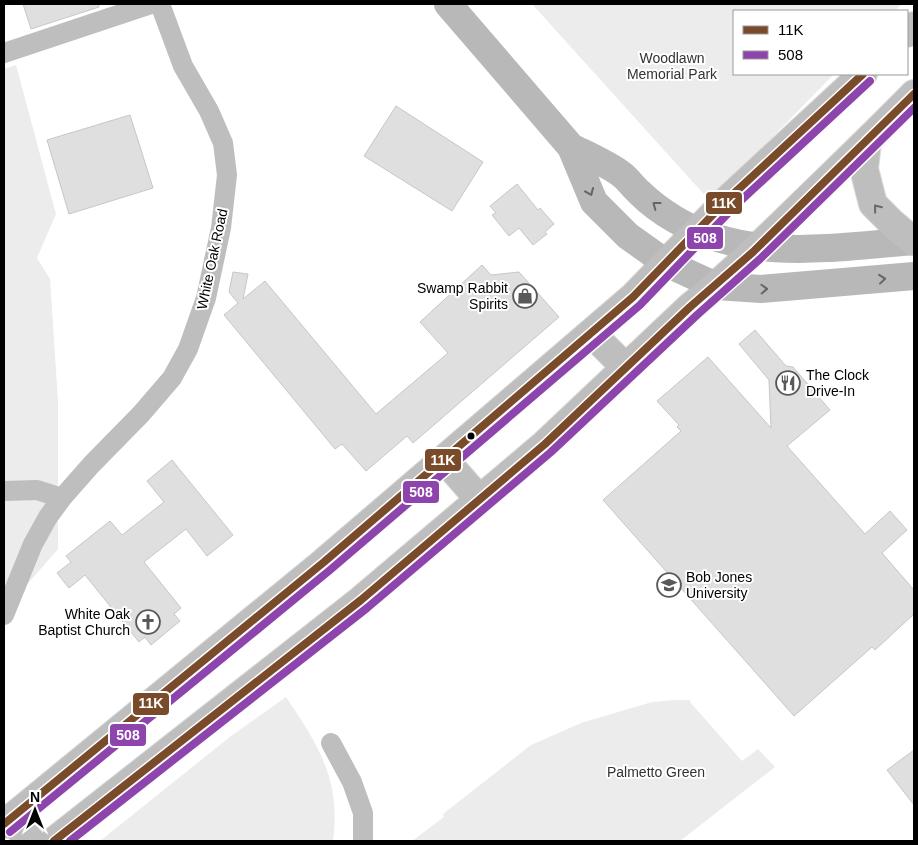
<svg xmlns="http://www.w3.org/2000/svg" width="918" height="845" font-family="Helvetica,sans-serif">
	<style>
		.green { fill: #ececec }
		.building { fill: #dfdfdf; stroke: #c7c7c7 }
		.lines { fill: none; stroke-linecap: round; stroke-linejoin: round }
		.primary-casing { stroke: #dbdbdb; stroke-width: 30 }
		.street { stroke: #bebebe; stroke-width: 20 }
		.secondary { stroke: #b8b8b8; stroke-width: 28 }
		.primary { stroke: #bebebe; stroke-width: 28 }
		.bus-1-casing { stroke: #fff; stroke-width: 11 }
		.bus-2-casing { stroke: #fff; stroke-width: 11 }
		.bus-1 { stroke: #7a4b2a; stroke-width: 8 }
		.bus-2 { stroke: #8e44ad; stroke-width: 8 }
		.oneway { stroke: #656565 }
		.oneway2 { stroke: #686868 }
		.bus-dot { fill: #000; stroke: #fff; stroke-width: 2 }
		.labels { text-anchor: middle; stroke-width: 4; stroke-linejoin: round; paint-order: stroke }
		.park-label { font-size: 14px; fill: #333; stroke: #fff }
		.street-label { font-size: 14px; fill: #000; stroke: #fff }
		.poi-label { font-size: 14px; fill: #000; stroke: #fff; text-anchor: end }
		.line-badge { stroke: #fff; stroke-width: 2 }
		.badge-label { font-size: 14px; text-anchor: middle; font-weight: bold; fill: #fff }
	</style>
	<rect width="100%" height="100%" fill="#fff"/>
	<path class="green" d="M532,4H902L895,11H734V74H834L710,201Z
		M16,65L56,214L37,258L50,279L58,401V549L4,611V69Z
		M286,697C319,746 341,780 333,841H100L231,736Z
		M675,700H690V702L742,761L758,749L775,767L680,841H412L444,817L443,814L531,745L581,723L652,702Z"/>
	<path class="building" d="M23,4H99V7L31,29Z
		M396,106L483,162L452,211L364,156Z
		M130,115L153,188L69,214L47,140Z
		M517,184L538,210L540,208L554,224L545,232L547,234L533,245L519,228L509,236L492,215L496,213L490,206Z
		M482,265L491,275L519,272L559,317L413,443L407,436L366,471L342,444L335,449L224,315L238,303L229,292L233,272L248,274L243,299L265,281L376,414L448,353L420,322Z
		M755,330L786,366L793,367L830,410L787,446L865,534L890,511L907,530L882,553L914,590V614L875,650L872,647L794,716L603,500L681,431L677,427L679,425L657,401L708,357L771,428L769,380L739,344Z
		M172,460L233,535L207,556L186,529L144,562L181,608L174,614L180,621L151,645L145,637L139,642L85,575L69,588L57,573L71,562L66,556L110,521L122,535L164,502L147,481Z
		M914,750V805L887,770Z"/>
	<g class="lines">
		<g class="primary-casing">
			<path id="primary" d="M907,33L914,26
				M867,142L864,169L873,204L892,223L913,241
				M591,333L626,368
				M444,459L479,499
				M10,819L31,841
				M4,824L324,562L633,297L729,198L863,74
				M54,841L361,600L545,444L690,307C725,279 757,248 789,217C831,176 873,136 914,94"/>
		</g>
		<path class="street" d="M4,53L151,4
			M4,491L37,490L62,498
			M4,615L33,544L48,517L62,498L91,465L141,414L172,378L188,349L206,298L221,228L227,175L223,143L209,111L183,66L160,4
			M331,743L352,782L363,813V841"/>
		<path class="secondary" d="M448,4L571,147L594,202L628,236L666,263L716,286L761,289L914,276
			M571,147C587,155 606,163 621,174C628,179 633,187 640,193C650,203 664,213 676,220C749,263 834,247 914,241"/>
		<use href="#primary" class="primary"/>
		<g class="bus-1-casing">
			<path id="bus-1" d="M4,824L324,562L633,297L729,198L863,74
				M54,841L361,600L545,444L690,307L753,252L914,94"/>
		</g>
		<g class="bus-2-casing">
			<path id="bus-2" d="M10,832L330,570L640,305L736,205L870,81
				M70,841L367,608L551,452L697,315L760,259L914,108"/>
		</g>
		<use href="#bus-1" class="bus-1"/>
		<use href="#bus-2" class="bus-2"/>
	</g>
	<defs><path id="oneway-chevron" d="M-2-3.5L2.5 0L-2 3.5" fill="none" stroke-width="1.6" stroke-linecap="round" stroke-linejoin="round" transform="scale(1.25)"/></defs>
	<g class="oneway">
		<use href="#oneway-chevron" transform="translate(590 192) rotate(67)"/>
		<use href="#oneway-chevron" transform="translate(656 205) rotate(-143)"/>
		<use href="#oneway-chevron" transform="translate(882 279) rotate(-6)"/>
		<use href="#oneway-chevron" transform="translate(764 289) rotate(-2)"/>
	</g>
	<use class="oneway2" href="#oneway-chevron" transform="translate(877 208) rotate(-129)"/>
	<defs>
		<g id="shop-ring" transform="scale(1.25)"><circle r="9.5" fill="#fff" stroke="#595959" stroke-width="1.5"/><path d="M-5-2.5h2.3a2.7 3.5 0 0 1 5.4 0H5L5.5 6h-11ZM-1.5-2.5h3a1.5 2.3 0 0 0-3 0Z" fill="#595959"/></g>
		<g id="restaurant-ring" transform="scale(1.25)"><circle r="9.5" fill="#fff" stroke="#595959" stroke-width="1.5"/><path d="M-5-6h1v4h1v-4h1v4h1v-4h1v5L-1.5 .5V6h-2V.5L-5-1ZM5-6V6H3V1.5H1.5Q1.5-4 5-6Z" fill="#595959"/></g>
		<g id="university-ring" transform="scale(1.25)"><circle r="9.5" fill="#fff" stroke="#595959" stroke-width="1.5"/><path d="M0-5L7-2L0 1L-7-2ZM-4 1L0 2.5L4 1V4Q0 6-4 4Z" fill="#595959"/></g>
		<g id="church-ring" transform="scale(1.25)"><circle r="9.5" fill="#fff" stroke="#595959" stroke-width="1.5"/><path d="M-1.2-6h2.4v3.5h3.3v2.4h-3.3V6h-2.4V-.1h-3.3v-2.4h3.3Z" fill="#595959"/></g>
	</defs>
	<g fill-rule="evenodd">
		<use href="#shop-ring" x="525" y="296"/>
		<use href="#restaurant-ring" x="788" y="383"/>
		<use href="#university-ring" x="669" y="585"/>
		<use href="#church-ring" x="148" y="622"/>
	</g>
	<circle class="bus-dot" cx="471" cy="436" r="4.5"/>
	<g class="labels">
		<g class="park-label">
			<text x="672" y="63">Woodlawn<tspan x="672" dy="16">Memorial Park</tspan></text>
			<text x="656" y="777">Palmetto Green</text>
		</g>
		<g class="street-label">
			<text transform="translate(212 259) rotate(-78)" y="5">White Oak Road</text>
		</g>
		<g class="poi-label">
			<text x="508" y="293">Swamp Rabbit<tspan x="508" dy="16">Spirits</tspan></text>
			<text x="806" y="380" text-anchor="start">The Clock<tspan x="806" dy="16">Drive-In</tspan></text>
			<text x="686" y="582" text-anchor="start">Bob Jones<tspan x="686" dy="16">University</tspan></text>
			<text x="130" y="619">White Oak<tspan x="130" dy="16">Baptist Church</tspan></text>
		</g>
	</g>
	<g class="line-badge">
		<rect x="705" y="191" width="38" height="24" rx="5" fill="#7a4b2a"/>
		<rect x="686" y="226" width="38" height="24" rx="5" fill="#8e44ad"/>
		<rect x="424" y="448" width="38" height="24" rx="5" fill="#7a4b2a"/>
		<rect x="402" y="480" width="38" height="24" rx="5" fill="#8e44ad"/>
		<rect x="132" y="692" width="38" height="24" rx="5" fill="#7a4b2a"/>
		<rect x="109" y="723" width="38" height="24" rx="5" fill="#8e44ad"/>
	</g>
	<g class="badge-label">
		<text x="724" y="208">11K</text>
		<text x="705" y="243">508</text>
		<text x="443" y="465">11K</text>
		<text x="421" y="497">508</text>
		<text x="151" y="708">11K</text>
		<text x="128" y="740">508</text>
	</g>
	<rect width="918" height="845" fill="none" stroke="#000000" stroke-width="10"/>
	<rect x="733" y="10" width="175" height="65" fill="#ffffff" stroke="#999999"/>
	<rect x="743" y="26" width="25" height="8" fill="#7a4b2a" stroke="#999999"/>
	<text x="778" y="35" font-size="15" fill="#000000">11K</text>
	<rect x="743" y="51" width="25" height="8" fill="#8e44ad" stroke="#999999"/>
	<text x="778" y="60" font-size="15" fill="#000000">508</text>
	<g transform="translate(35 810)" stroke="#ffffff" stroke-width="4" paint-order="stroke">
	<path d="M0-4L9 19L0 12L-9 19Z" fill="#000000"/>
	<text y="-8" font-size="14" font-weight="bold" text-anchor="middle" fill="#000000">N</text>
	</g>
</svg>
